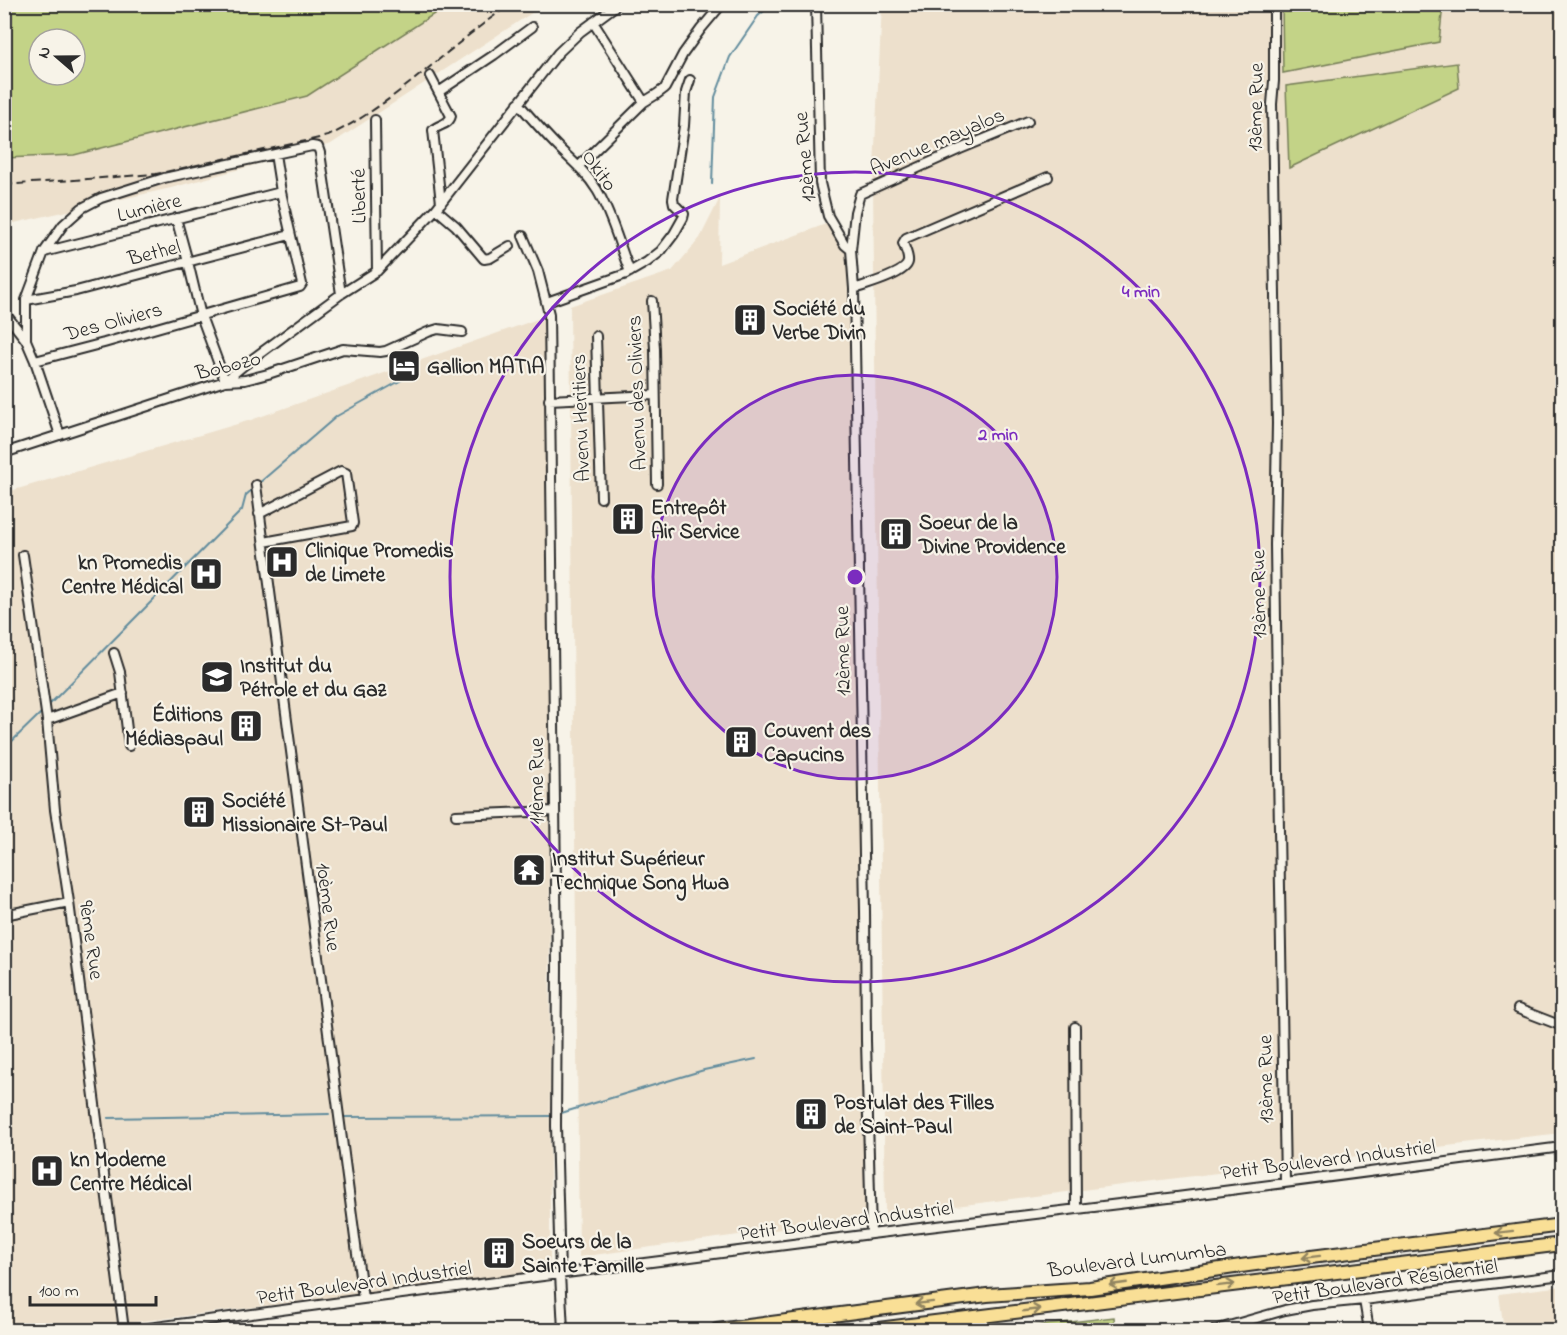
<svg xmlns="http://www.w3.org/2000/svg" width="1567" height="1335" font-family="'Indie Flower',sans-serif">
	<style>
		.built { fill: #ede0cc; fill-rule: evenodd }
		.green { fill: #c3d387; stroke: #777f59; stroke-width: 1.5; fill-rule: evenodd }
		.lines { fill: none; stroke-linecap: round; stroke-linejoin: round }
		.stream { stroke: #628c9d; stroke-width: 2 }
		.minor-casing { stroke: #2b2b2b; stroke-width: 12 }
		.tertiary-casing { stroke: #2b2b2b; stroke-width: 14 }
		.trunk-casing { stroke: #2b2b2b; stroke-width: 16 }
		.minor { stroke: #f7f3e8; stroke-width: 8 }
		.tertiary { stroke: #f7f3e8; stroke-width: 9 }
		.trunk { stroke: #f9df96; stroke-width: 12 }
		.rail { stroke: #2b2b2b; stroke-width: 2; stroke-dasharray: 9 4.5; stroke-linecap: butt }
		.oneway { stroke: #928560 }
		.ring { fill: none; stroke: #7b2cbf; stroke-width: 3 }
		.labels { text-anchor: middle; stroke-width: 4.5; stroke-linejoin: round; paint-order: stroke }
		.street-label { font-size: 21px; fill: #2b2b2b; stroke: #f7f3e8 }
		.poi-label { font-size: 21px; font-weight: bold; fill: #2b2b2b; stroke: #f7f3e8; text-anchor: start }
		.centre { fill: #7b2cbf; stroke: #f7f3e8; stroke-width: 3 }
		.ring-label { font-size: 18px; text-anchor: middle; font-weight: bold; fill: #7b2cbf; stroke: #f7f3e8; stroke-width: 4.5; stroke-linejoin: round; paint-order: stroke }
	</style>
	<rect width="100%" height="100%" fill="#f7f3e8"/>
	<filter id="ink" filterUnits="userSpaceOnUse"><feTurbulence type="fractalNoise" baseFrequency=".0167" numOctaves="2"/><feDisplacementMap in="SourceGraphic" scale="12" xChannelSelector="R" yChannelSelector="G"/><feConvolveMatrix kernelMatrix="1 2 1 2 8 2 1 2 1" color-interpolation-filters="sRGB"/></filter>
	<g filter="url(#ink)">
		<path class="built" d="M4,5H544L331,144L171,188L5,225ZM39,39H75V75H39Z
			M882,5H1562V1133L1288,1164L885,1215L873,187Z
			M720,198L719,264L834,221L847,249L869,1217L579,1257L570,306L672,271L700,238Z
			M549,315L550,1270L73,1330H5L4,493L251,420Z
			M1562,1286V1330H1504L1499,1294Z"/>
		<path class="green" d="M4,5L5,4L448,5L307,96L74,155L5,158ZM39,39H75V75H39Z
			M1282,5H1443L1439,42L1283,73Z
			M1457,63L1459,88L1289,168L1286,86Z
			M1114,1317L1115,1330H1000Z"/>
		<g class="lines">
			<path class="stream" d="M712,184L715,97L730,57L758,16L772,4
				M258,484L337,416L416,372
				M47,707L242,510L246,495L254,488
				M4,749L43,711
				M558,1114L704,1070L756,1059
				M345,1117L552,1116
				M108,1118L329,1114"/>
			<g class="minor-casing">
				<path id="minor" d="M816,4L820,183L828,216L845,245L851,250
					M1274,4V81L1272,104L1277,423L1275,545L1278,771L1285,1182
					M593,22L644,102
					M430,76L451,116C449,125 439,124 433,130L441,203
					M440,91L494,55L532,27
					M518,103C531,118 545,134 559,148C574,163 585,171 597,190C612,215 619,245 630,272
					M375,120L377,271
					M579,166L644,102L657,94L665,88L683,54L701,29L722,4
					M436,209L456,226L484,259L490,258L510,246
					M176,218L188,262L201,316L225,381
					M523,236L538,271L549,314L557,967L556,1126L560,1274L563,1330
					M44,252L281,192L275,154
					M854,289C865,285 906,274 908,262C909,256 905,249 903,243L906,238L1048,177
					M26,300L76,291L290,235
					M652,301L655,349L657,484
					M547,302L626,274L647,262L661,251L674,234L683,218L684,214L674,204L673,199L684,126L686,92L690,80
					M4,312L26,340L35,361L60,435
					M596,336L601,498
					M26,340V300L44,252L63,225L82,208L101,198L164,178L312,146L318,147L320,153L341,294
					M35,361L104,343L300,287L302,284L281,192
					M225,381L243,366L341,294L377,271L436,209L558,53L580,32L618,4
					M549,400L654,395
					M4,453L225,381L245,380L268,374L343,349L380,352L386,351L428,332L438,329L462,332
					M256,485L363,1299
					M259,514L341,471L346,473L353,523L352,526L264,542
					M23,555L47,720L55,810L69,902L124,1330
					M114,653L120,672L129,746
					M47,720L123,693
					M456,815L555,811
					M4,915L69,902
					M1518,1009L1562,1026
					M1075,1027L1076,1209
					M871,1234L866,1041L865,911L854,289L851,250L855,212L860,194L960,149L1028,121
					M1364,1300L1369,1330
					M134,1330L363,1299L871,1234L1177,1197L1562,1147
					M1215,1330L1285,1310L1312,1305L1364,1300L1562,1275"/>
			</g>
			<g class="tertiary-casing">
				<path id="tertiary" d="M971,1330L987,1316"/>
			</g>
			<g class="trunk-casing">
				<path id="trunk" d="M717,1330L987,1295L1090,1288L1248,1265L1562,1225
					M870,1330L1562,1244"/>
			</g>
			<use href="#minor" class="minor"/>
			<use href="#tertiary" class="tertiary"/>
			<use href="#trunk" class="trunk"/>
			<path class="rail" d="M4,185L156,174L328,136C396,104 448,46 511,4"/>
		</g>
		<defs><path id="oneway-shaft" d="M-6 0H5M1.5-3L5.5 0L1.5 3" fill="none" stroke-width="1.6" stroke-linecap="round" stroke-linejoin="round" transform="scale(1.5)"/></defs>
		<g class="oneway">
			<use href="#oneway-shaft" transform="translate(1504 1232) rotate(173)"/>
			<use href="#oneway-shaft" transform="translate(1311 1257) rotate(173)"/>
			<use href="#oneway-shaft" transform="translate(1118 1284) rotate(172)"/>
			<use href="#oneway-shaft" transform="translate(1226 1285) rotate(-7)"/>
			<use href="#oneway-shaft" transform="translate(924 1303) rotate(173)"/>
			<use href="#oneway-shaft" transform="translate(1032 1310) rotate(-8)"/>
		</g>
	</g>
	<circle cx="855" cy="577" r="202" fill="#7b2cbf" fill-opacity=".12"/>
	<g class="ring">
		<circle cx="855" cy="577" r="202"/>
		<circle cx="855" cy="577" r="405"/>
	</g>
	<defs>
		<g id="building-square" transform="scale(1.725)"><rect x="-9" y="-9" width="18" height="18" rx="4" fill="#2b2b2b" stroke="#f7f3e8"/><path d="M-4-6H4V6H1V3H-1V6H-4ZM-2.5-4.3h1.7v1.8h-1.7ZM.8-4.3h1.7v1.8H.8ZM-2.5-1h1.7V.8h-1.7ZM.8-1h1.7V.8H.8Z" fill="#fff"/></g>
		<g id="hotel-square" transform="scale(1.725)"><rect x="-9" y="-9" width="18" height="18" rx="4" fill="#2b2b2b" stroke="#f7f3e8"/><path d="M-6-4.5h1.5V1H6V5H4.5V3h-9V5H-6ZM-4 0a1.8 1.8 0 1 1 3.6 0ZM.5 0V-2.5h3Q6-2.5 6 0Z" fill="#fff"/></g>
		<g id="hospital-square" transform="scale(1.725)"><rect x="-9" y="-9" width="18" height="18" rx="4" fill="#2b2b2b" stroke="#f7f3e8"/><path d="M-5-5h3v3.5h4V-5h3V5h-3V1.5h-4V5h-3Z" fill="#fff"/></g>
		<g id="university-square" transform="scale(1.725)"><rect x="-9" y="-9" width="18" height="18" rx="4" fill="#2b2b2b" stroke="#f7f3e8"/><path d="M0-5L7-2L0 1L-7-2ZM-4 1L0 2.5L4 1V4Q0 6-4 4Z" fill="#fff"/></g>
		<g id="temple-square" transform="scale(1.725)"><rect x="-9" y="-9" width="18" height="18" rx="4" fill="#2b2b2b" stroke="#f7f3e8"/><path d="M0-6L5-2H3V0L6.5 2.5H4V6H1.5V3h-3V6H-4V2.5H-6.5L-3 0V-2H-5Z" fill="#fff"/></g>
	</defs>
	<g fill-rule="evenodd">
		<use href="#building-square" x="750" y="320"/>
		<use href="#hotel-square" x="404" y="366"/>
		<use href="#building-square" x="628" y="519"/>
		<use href="#building-square" x="896" y="534"/>
		<use href="#hospital-square" x="282" y="562"/>
		<use href="#hospital-square" x="206" y="574"/>
		<use href="#university-square" x="217" y="677"/>
		<use href="#building-square" x="246" y="726"/>
		<use href="#building-square" x="741" y="742"/>
		<use href="#building-square" x="199" y="812"/>
		<use href="#temple-square" x="529" y="870"/>
		<use href="#building-square" x="811" y="1114"/>
		<use href="#hospital-square" x="47" y="1171"/>
		<use href="#building-square" x="499" y="1253"/>
	</g>
	<g class="labels">
		<g class="street-label">
			<text transform="translate(1255 107) rotate(-89)" y="7">13ème Rue</text>
			<text transform="translate(937 141) rotate(-23)" y="7">Avenue mayalos</text>
			<text transform="translate(804 157) rotate(-95)" y="7">12ème Rue</text>
			<text transform="translate(600 170) rotate(54)" y="7">Okito</text>
			<text transform="translate(358 196) rotate(-91)" y="7">Liberté</text>
			<text transform="translate(149 207) rotate(-14)" y="7">Lumière</text>
			<text transform="translate(154 252) rotate(-14)" y="7">Bethel</text>
			<text transform="translate(113 321) rotate(-15)" y="7">Des Oliviers</text>
			<text transform="translate(228 365) rotate(-14)" y="7">Bobozo</text>
			<text transform="translate(636 393) rotate(-92)" y="7">Avenu des Oliviers</text>
			<text transform="translate(580 418) rotate(-92)" y="7">Avenu Heritiers</text>
			<text transform="translate(1258 594) rotate(-91)" y="7">13ème Rue</text>
			<text transform="translate(842 651) rotate(-91)" y="7">12ème Rue</text>
			<text transform="translate(536 781) rotate(-90)" y="7">11ème Rue</text>
			<text transform="translate(329 907) rotate(83)" y="7">10ème Rue</text>
			<text transform="translate(92 940) rotate(82)" y="7">9ème Rue</text>
			<text transform="translate(1265 1079) rotate(-91)" y="7">13ème Rue</text>
			<text transform="translate(1328 1159) rotate(-7)" y="7">Petit Boulevard Industriel</text>
			<text transform="translate(846 1220) rotate(-7)" y="7">Petit Boulevard Industriel</text>
			<text transform="translate(1137 1259) rotate(-7)" y="7">Boulevard Lumumba</text>
			<text transform="translate(1385 1281) rotate(-8)" y="7">Petit Boulevard Résidentiel</text>
			<text transform="translate(364 1282) rotate(-8)" y="7">Petit Boulevard Industriel</text>
		</g>
		<g class="poi-label">
			<text x="773" y="315">Société du<tspan x="773" dy="24">Verbe Divin</tspan></text>
			<text x="427" y="373">Gallion MATIA</text>
			<text x="651" y="514">Entrepôt<tspan x="651" dy="24">Air Service</tspan></text>
			<text x="919" y="529">Soeur de la<tspan x="919" dy="24">Divine Providence</tspan></text>
			<text x="305" y="557">Clinique Promedis<tspan x="305" dy="24">de Limete</tspan></text>
			<text x="183" y="569" text-anchor="end">kn Promedis<tspan x="183" dy="24">Centre Médical</tspan></text>
			<text x="240" y="672">Institut du<tspan x="240" dy="24">Pétrole et du Gaz</tspan></text>
			<text x="223" y="721" text-anchor="end">Éditions<tspan x="223" dy="24">Médiaspaul</tspan></text>
			<text x="764" y="737">Couvent des<tspan x="764" dy="24">Capucins</tspan></text>
			<text x="222" y="807">Société<tspan x="222" dy="24">Missionaire St-Paul</tspan></text>
			<text x="552" y="865">Institut Supérieur<tspan x="552" dy="24">Technique Song Hwa</tspan></text>
			<text x="834" y="1109">Postulat des Filles<tspan x="834" dy="24">de Saint-Paul</tspan></text>
			<text x="70" y="1166">kn Moderne<tspan x="70" dy="24">Centre Médical</tspan></text>
			<text x="522" y="1248">Soeurs de la<tspan x="522" dy="24">Sainte Famille</tspan></text>
		</g>
	</g>
	<circle cx="855" cy="577" r="9" class="centre"/>
	<g class="ring-label">
		<text x="1141" y="297">4 min</text>
		<text x="998" y="440">2 min</text>
	</g>
	<rect width="1567" height="1335" fill="none" stroke="#f7f3e8" stroke-width="24"/>
	<rect x="12" y="12" width="1543" height="1311" fill="none" stroke="#2b2b2b" stroke-width="2" filter="url(#ink)"/>
	<g transform="translate(57 57) rotate(290)"><circle r="28" fill="#f7f3e8" stroke="#a5a39c" stroke-width="1.5"/>
	<path d="M0-4.5L10 22L0 15L-10 22Z" fill="#2b2b2b"/>
	<text y="-9" font-size="16" font-weight="bold" text-anchor="middle" fill="#2b2b2b">N</text>
	</g>
	<path d="M30 1296v9h126v-9" fill="none" stroke="#2b2b2b" stroke-width="3"/>
	<text x="39" y="1296" font-size="18" fill="#2b2b2b" stroke="#f7f3e8" stroke-width="4.5" paint-order="stroke">100 m</text>
</svg>
